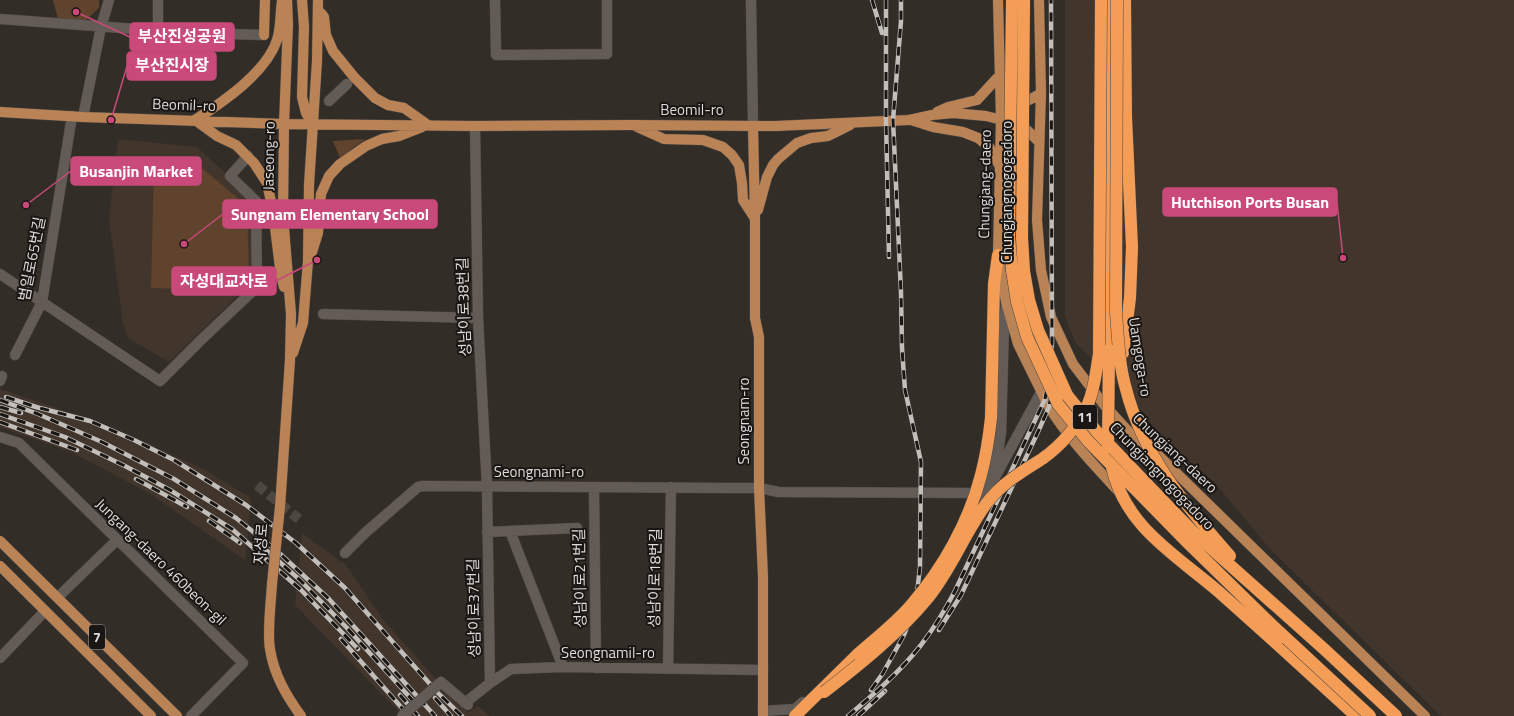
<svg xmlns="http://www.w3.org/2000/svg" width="1514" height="716" font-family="'Titillium Web','Noto Sans KR',sans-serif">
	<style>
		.built { fill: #41352c }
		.green { fill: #60432d }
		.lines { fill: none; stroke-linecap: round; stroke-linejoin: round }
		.minor-tunnel { stroke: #4d4742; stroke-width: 10; stroke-dasharray: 10 5; stroke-linecap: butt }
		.minor-casing { stroke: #4e4845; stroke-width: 11 }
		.major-casing { stroke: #4e4845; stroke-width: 11 }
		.highway-casing { stroke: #4e4845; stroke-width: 13 }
		.minor { stroke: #635c56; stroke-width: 10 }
		.major { stroke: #ba8356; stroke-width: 10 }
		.highway { stroke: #f49d56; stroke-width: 12 }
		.rail-casing { stroke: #c2beba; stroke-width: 4.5 }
		.rail { stroke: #191614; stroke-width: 3; stroke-dasharray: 9; stroke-linecap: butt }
		.minor-bridge-casing { stroke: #4e4845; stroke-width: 11; stroke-linecap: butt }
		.major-bridge-casing { stroke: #4e4845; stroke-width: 11; stroke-linecap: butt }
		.highway-bridge-casing { stroke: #4e4845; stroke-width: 13; stroke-linecap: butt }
		.minor-bridge { stroke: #635c56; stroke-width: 10 }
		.major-bridge { stroke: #ba8356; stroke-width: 10 }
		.highway-bridge { stroke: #f49d56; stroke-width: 12 }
		.labels { text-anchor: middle; stroke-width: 4; stroke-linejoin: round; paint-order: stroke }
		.shield { fill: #191614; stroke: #a4a09d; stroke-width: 1 }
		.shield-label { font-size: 14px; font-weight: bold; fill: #dfdbd8 }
		.street-label { font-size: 15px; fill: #dfdbd8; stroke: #191614 }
		.leader { fill: none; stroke: #c9497a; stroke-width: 1.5 }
		.callout-dot { fill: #c9497a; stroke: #191614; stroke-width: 1.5 }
		.callout { fill: #c9497a; stroke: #c9497a; stroke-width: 1.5 }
		.callout-label { font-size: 16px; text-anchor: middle; font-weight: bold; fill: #fff }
	</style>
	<rect width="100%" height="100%" fill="#332d28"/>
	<path class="built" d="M1065,0H1514V716H1441L1269,548L1215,483L1155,431L1145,414L1075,342L1065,316Z
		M118,139L197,147L256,201L257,277L169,362L128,338L123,324L109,218Z
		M0,389L77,415L124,433L205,470L251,498L245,560L149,493L71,452L0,427Z
		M302,533L346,565L382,618L434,677L468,712L478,706L490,716H403L295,605Z"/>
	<path class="green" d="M53,0H99V8L85,21L58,19Z
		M365,139L340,158L333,141Z
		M154,167L203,169L247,206L249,276L226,290L151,288Z"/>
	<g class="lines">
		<path class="minor-tunnel" d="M257,485L299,519"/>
		<g class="minor-casing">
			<path id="minor" d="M495,0L496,55L607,54V0
				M751,0L753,126
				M0,19L189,33L264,35
				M158,30V0
				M329,101L347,84
				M83,117L101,27L109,0
				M475,126L478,318L487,487L490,683
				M0,274L160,381L202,339L257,287L256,201L230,176L248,156
				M323,314L478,318
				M15,355L42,302L72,116
				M0,381L2,376
				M0,437L19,443L243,663L191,716
				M979,486L993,466L998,452L1001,433L1004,325L1006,304
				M594,487L596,668
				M980,505L1041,392
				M510,531L563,667
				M487,532L577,528
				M345,553L365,533L418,487L423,486L727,488H759L779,492L973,493
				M58,597L117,540
				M0,658L45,611
				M668,669L671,487
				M465,703L490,683L511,669L563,667L763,670
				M763,711L795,709L803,702"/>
		</g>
		<g class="major-casing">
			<path id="major" d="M302,0L304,27L302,97L306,113L313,125
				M998,0L1001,119L998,255L1006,302L1018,344L1049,407C1068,438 1094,465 1119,492
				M1039,0L1041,93L1037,220L1041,270L1051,317L1073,364L1105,406L1127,430L1157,454L1425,716
				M321,13L324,17L326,35L333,51L354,77L375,98L388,105L404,108L428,125
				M264,35L265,0
				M1004,100C1017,107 1029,101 1041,93
				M0,112L83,117L284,124L475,126L631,125L776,126L909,120L932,115L953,113L986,116L1014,123L1027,130L1039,142
				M937,112L948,107L977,100L1000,75
				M195,120L217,136L236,145L254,163L267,183L273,211L281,276L284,287
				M195,120C223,102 266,73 277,40C281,29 280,13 282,1
				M911,120L933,127L963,132L978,138L990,148L999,165
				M635,126L664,139L703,140L723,147L732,155L739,165L742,183L743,200L754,217
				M753,126L755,219V318L759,337V488L763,577V716
				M758,210L767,177L773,165L778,159L797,143L811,138L828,136L850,125
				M312,252L318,233L321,194L329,176L340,164L366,146L382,139L399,136L422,127
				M293,353L303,323L308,261L309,185L317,61L318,0
				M280,507L290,360L291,314L283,216L284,124L288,24L287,0
				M0,541L177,716
				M0,566L151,716
				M272,584C271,602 267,632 270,649C274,675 286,695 301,716"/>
		</g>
		<g class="highway-casing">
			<path id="highway" d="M1109,350V0
				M1123,353L1130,298L1132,247L1126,117L1125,0
				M991,418L994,284L998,255
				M1276,643L1356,716
				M795,716L858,654"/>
		</g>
		<use href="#minor" class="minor"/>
		<use href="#major" class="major"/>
		<use href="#highway" class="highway"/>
		<g class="rail-casing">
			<path id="rail" d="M872,0L882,33
				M886,0V120L889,257
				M6,397L36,407L90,421L134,440L174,460L246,505L296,543L345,588L437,692L462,716
				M0,400L38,414L102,442L174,479L236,518L277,551L329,599L435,716
				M0,407L21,413
				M0,414L65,437L125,466L170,490L232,529L301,590L358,649
				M0,422L77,450
				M136,479L187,507
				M209,521L240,543
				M257,542L300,580L347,628L415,703
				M939,630L961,595L1037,434L1049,407L1051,394
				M341,639L409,716
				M871,690L883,673L904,635L911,617L917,593L920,567L921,462L905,390L902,348L901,292L893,120L901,21V0
				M400,695L418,716
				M435,698L451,716
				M848,716C873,695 900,672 921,645C934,628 945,610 955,591L1045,399L1049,376L1052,343L1051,0
				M858,716L885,691"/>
		</g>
		<use href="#rail" class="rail"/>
		<g class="minor-bridge-casing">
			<path id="minor-bridge" d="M402,716L441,682L468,705"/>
		</g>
		<g class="major-bridge-casing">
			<path id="major-bridge" d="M272,584L280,507"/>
		</g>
		<g class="highway-bridge-casing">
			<path id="highway-bridge" d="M1012,0L1009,237L1012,270L1017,302L1027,337L1058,404L1088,441L1187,542L1274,627L1370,716
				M1024,0L1022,238L1024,271L1029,300L1038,330L1067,395L1097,432L1194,533L1324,649L1396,716
				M1117,0L1116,313C1118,338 1119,365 1126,389C1143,456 1185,505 1230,556
				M1108,447L1109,350
				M1112,467C1125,527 1175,554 1219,592C1238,609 1257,626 1276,643
				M858,654C876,638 897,622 912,604C943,568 969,522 981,475C986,456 989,437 991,418
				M824,692C859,665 899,633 927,599C951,570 964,534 986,504C1001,484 1021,472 1042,459C1062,445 1078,425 1088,404C1095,388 1096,370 1099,354L1101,0"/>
		</g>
		<use href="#minor-bridge" class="minor-bridge"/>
		<use href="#major-bridge" class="major-bridge"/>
		<use href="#highway-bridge" class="highway-bridge"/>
	</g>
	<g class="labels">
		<g class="shield">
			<rect x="1073" y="405" width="24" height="24" rx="3"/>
			<rect x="89" y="625" width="16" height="24" rx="3"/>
		</g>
		<g class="shield-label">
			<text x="1085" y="422">11</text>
			<text x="97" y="642">7</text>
		</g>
		<g class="street-label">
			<text transform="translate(184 105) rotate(2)" y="5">Beomil-ro</text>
			<text x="692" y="115">Beomil-ro</text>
			<text transform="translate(269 156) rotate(-89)" y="5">Jaseong-ro</text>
			<text transform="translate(985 184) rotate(-89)" y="5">Chungjang-daero</text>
			<text transform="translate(1007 192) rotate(-90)" y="5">Chungjangnogogadoro</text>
			<text transform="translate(32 259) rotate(-79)" y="5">범일로65번길</text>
			<text transform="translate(464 307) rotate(-92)" y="5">성남이로38번길</text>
			<text transform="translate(1140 357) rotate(81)" y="5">Uamgoga-ro</text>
			<text transform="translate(744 421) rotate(-90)" y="5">Seongnam-ro</text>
			<text transform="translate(1175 453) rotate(43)" y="5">Chungjang-daero</text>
			<text x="539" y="477">Seongnami-ro</text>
			<text transform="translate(1162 476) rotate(46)" y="5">Chungjangnogogadoro</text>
			<text transform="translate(261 544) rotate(-85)" y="5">자성로</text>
			<text transform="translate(161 562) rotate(44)" y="5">Jungang-daero 460beon-gil</text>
			<text transform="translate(580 578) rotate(-91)" y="5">성남이로21번길</text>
			<text transform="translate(655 578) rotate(-89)" y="5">성남이로18번길</text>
			<text transform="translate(474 608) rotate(-91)" y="5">성남이로37번길</text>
			<text x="608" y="658">Seongnamil-ro</text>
		</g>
	</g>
	<path class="leader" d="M76 12L130 37M111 120L127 66M26 205L71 171M1343 258L1337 202M184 244L223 214M317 260L276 281"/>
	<g class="callout-dot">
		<circle cx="76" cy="12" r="4"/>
		<circle cx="111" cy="120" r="4"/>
		<circle cx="26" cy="205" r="4"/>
		<circle cx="1343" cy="258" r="4"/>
		<circle cx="184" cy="244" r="4"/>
		<circle cx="317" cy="260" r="4"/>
	</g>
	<g class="callout">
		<rect x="130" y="23" width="104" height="28" rx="4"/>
		<rect x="127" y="52" width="89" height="28" rx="4"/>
		<rect x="71" y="157" width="130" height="28" rx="4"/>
		<rect x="1163" y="188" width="174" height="28" rx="4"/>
		<rect x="223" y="200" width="214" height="28" rx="4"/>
		<rect x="172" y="267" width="104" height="28" rx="4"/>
	</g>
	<g class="callout-label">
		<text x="182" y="42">부산진성공원</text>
		<text x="172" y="71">부산진시장</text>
		<text x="136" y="177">Busanjin Market</text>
		<text x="1250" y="208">Hutchison Ports Busan</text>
		<text x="330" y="220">Sungnam Elementary School</text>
		<text x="224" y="287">자성대교차로</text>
	</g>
</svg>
